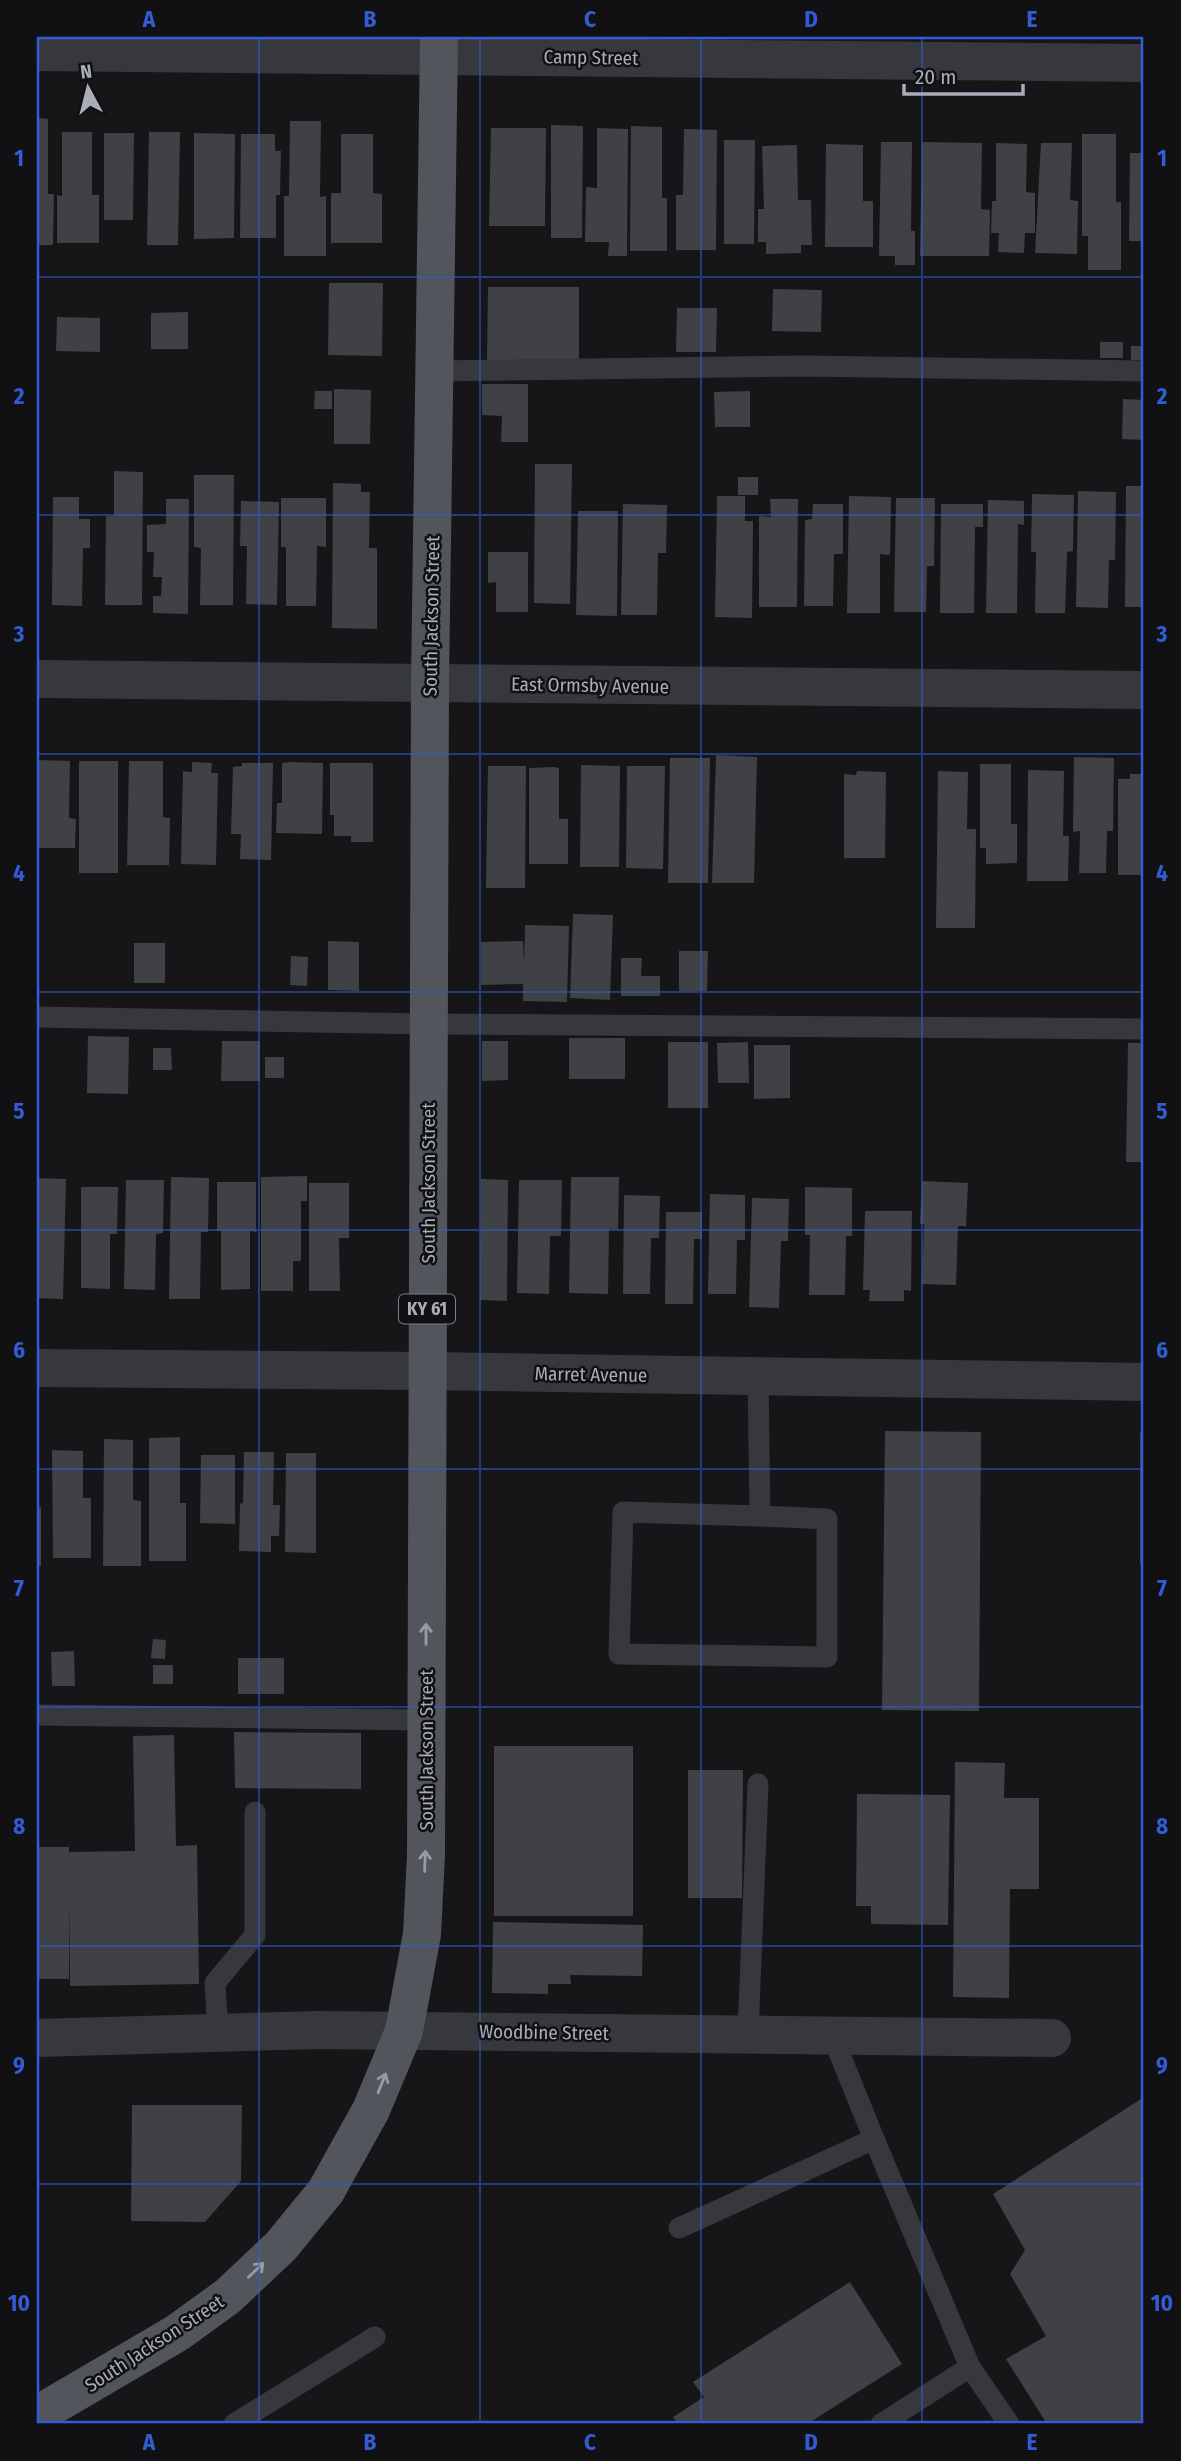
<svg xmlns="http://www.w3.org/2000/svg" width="1181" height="2461" font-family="'Fira Sans Condensed',sans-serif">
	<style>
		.building { fill: #404145 }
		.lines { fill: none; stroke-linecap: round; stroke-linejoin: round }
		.lane { stroke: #37383d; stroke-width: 21 }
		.street { stroke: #37383d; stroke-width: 38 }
		.primary { stroke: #53555c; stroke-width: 38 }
		.oneway { stroke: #979ba6 }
		.grid { fill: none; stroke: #325cd3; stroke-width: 2; stroke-opacity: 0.55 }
		.labels { text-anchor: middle; stroke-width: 5; stroke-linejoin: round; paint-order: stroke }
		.shield { fill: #111113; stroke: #7b7e86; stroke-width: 2 }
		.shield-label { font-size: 18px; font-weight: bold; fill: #a8adb8 }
		.street-label { font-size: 19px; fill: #a8adb8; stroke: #111113 }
		.neatline { fill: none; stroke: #325cd3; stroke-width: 2.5 }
		.grid-label { font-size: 23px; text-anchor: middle; font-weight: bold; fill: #325cd3 }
	</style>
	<rect width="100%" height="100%" fill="#161618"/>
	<path class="building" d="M37,118L48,119V194H54L53,245H37Z
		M290,121H321L320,197L326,196V256H284V196H289Z
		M551,125L583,126L582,238H551Z
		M631,126L662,127V198H667V251H630Z
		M491,128H546L545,226H489Z
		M597,128L628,129L627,256H608L609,242H585L586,187L597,188Z
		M684,129L717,130L716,250H676V195H683Z
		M62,132H92V195H99V243H57V195L62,196Z
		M149,132H180L178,245H147Z
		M104,133H134L133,220H104Z
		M194,133L235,134L234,238L194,239Z
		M241,134H275V151H281L280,195H276V238H240Z
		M341,134H373V193L382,194V243H331V193H341Z
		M1082,134H1116V202H1121V270H1088V236H1082Z
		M724,140H755L754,244H724Z
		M881,142H912L911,231H915V265H895V256H879Z
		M922,142L982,143L981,209L990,210L989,256H920Z
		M996,143L1027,144L1026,192L1035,193V233H1025L1024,253L998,252L999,233H991L992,201H996Z
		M1041,143H1072L1070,200L1078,201L1077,254L1035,253Z
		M826,144L863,145V201H873V247H825Z
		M797,145L798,200H811L812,245H801V253L766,254V242H758V209H764L762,146Z
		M1130,153H1144V241H1129Z
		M329,283H383L382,356L328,355Z
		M488,287H579V362L487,361Z
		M773,289L822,290L821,332L772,331Z
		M677,308H717L716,352H676Z
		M188,312V349H151V313Z
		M57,317L100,318V352L56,351Z
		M1100,342H1123V358H1100Z
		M1131,346H1144V360H1131Z
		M482,384H528V442H501L502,416L482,415Z
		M334,389L371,390L370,444H334Z
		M315,391H332V409H314Z
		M750,391V427H715L714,392Z
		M1123,399L1144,400V440L1122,439Z
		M535,464H572L570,604L534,603Z
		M114,471L143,472L142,605H105L106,516H114Z
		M194,475H234L233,605H200L201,548L194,547Z
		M738,477H758V495H738Z
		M333,483L361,484V492H370L369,548H377V629L332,628Z
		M1126,486H1144V607H1125Z
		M1078,491L1116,492L1115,560H1109L1108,608L1076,607Z
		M1032,494L1074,495L1073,551L1067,552L1065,613H1035L1036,552H1031Z
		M717,496H745V521H753L752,618L715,617Z
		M849,496L891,497L890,555L880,554V613H847Z
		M53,497H79V519H90V548H83L82,606L52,605Z
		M281,498H326V547L317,546L316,606H286V547H281Z
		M896,498H935L934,566H927L926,612H894Z
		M166,499H189L188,614L153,613V596H161L162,577H153L154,552H147V525L166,524Z
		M770,499H798L797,607H759V516L771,517Z
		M988,500L1024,501V525L1018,524L1017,613H986Z
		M241,501L279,502L277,605L246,604L247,546H240Z
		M623,504L667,505L666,553H658L657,615H621Z
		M813,504H843V554H834L833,606H804L805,520L812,519Z
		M941,504H983V527H975L974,613H940Z
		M578,511H618L617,616L576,615Z
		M488,552H528V612H496V582L488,583Z
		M716,755L757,757L754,883H712Z
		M1074,757L1114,758L1113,831H1107L1106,873H1079L1080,831L1073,832Z
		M670,758H710L708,883H668Z
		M39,760L70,761L69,818L76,819L75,848H37Z
		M79,761H118V873H79Z
		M129,761H163V817L170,818L169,865H127Z
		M192,762L212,763L211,773H218L216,865L181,864L183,771L192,772Z
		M290,762L323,763L322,834L276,833L277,803H282V763Z
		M242,763H273L271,860L240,859L241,834H231L233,767L242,766Z
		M330,763H373V842H351V836H334V815H330Z
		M980,764H1011V824H1017V863L986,864V848H980Z
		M581,765L620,766L619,867H580Z
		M488,766H526L525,888H486Z
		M627,766H665L663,869L626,868Z
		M554,767L559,768V819H568V864H529V768Z
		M1028,770L1064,771L1063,836H1069L1068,881H1027Z
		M857,771L886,772L885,858H844V774L856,775Z
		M938,771L968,772L967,829H976L975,928H936Z
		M1130,774H1144V875H1118V779H1130Z
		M573,914L613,915L610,1000L570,998Z
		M525,925L569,926L567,1002L523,1001V984L481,985V942L523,941L524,963Z
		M328,941L359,942V991L328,990Z
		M134,943H165V983H134Z
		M679,951H708L707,991H679Z
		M291,956L308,957L307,986L290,985Z
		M621,958H642L641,976H660V996H621Z
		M88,1036L129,1037L128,1094L87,1093Z
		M569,1038H625V1079H569Z
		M222,1041H260V1081H221Z
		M482,1041H508V1080L482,1081Z
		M668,1042H708V1108H668Z
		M748,1042L749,1083H718L717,1043Z
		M1128,1043H1144V1162H1126Z
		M754,1045H790V1098L754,1099Z
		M153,1048H171L172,1070H153Z
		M265,1057H284V1078H265Z
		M307,1176V1201H301V1261H293V1291H261V1177Z
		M171,1177L209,1178L208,1232H201L200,1299H169Z
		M571,1177H619L618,1229H609L608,1294L569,1293Z
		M37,1178L66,1179L63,1299L37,1298Z
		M481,1179L508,1180L507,1301L480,1300Z
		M126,1180H164L163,1233L156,1234L155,1290L124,1289Z
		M519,1180H562L561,1236H550L549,1294L517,1293Z
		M922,1181L968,1183L966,1226H958L956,1285L922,1284L924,1224H920Z
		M217,1182H256V1232L250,1231V1289L221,1290V1231H217Z
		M309,1183H349V1238H339L340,1291H309Z
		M81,1187H118L117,1234H110V1289L81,1288Z
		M805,1187L852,1188V1236H846L845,1295H809L810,1235H805Z
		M710,1194L745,1195V1240H737L736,1294H708Z
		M624,1195L660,1196L659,1238H651L650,1294H623Z
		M752,1198L789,1199L788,1241H781L779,1308L749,1307Z
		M865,1211H912L911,1291L904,1290V1301H869L870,1290H863Z
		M666,1212H702V1239H694L693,1304H665Z
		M885,1431L981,1432L979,1711L882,1710Z
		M1140,1433H1144V1564H1140Z
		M180,1437V1503H186V1561H149V1438Z
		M104,1439L133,1440V1500L141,1501V1566H103Z
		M52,1450L83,1451V1498H91V1558H53Z
		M244,1452H274L273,1505H280L279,1536H271V1552L239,1551L240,1503L243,1504Z
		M286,1453H316V1553L285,1552Z
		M201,1455H235V1524L200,1523Z
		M37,1507H41V1566H37Z
		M153,1639L166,1640L165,1659L151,1658Z
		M74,1651L75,1686H52L51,1652Z
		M238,1658H284V1694H238Z
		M153,1665H173V1684H153Z
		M234,1732L361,1733V1789L235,1788Z
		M174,1735L176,1846L197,1845L199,1984L70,1986V1897L69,1979H37V1847H69V1852L135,1851L133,1736Z
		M494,1746H633V1916H494Z
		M955,1762L1005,1763L1004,1798H1039V1889H1010L1009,1998L953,1997Z
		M688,1770H743L742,1898H688Z
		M857,1794L950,1795L948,1925L871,1924V1906H856Z
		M493,1922L643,1925L642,1976L570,1975L571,1984H548V1994L492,1993Z
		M1144,2097V2424H1047L1006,2359L1046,2336L1010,2274L1025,2250L993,2194Z
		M132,2105H242L241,2181L205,2222L131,2221Z
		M850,2282L902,2364L807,2424H678L673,2417L704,2397L693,2382Z"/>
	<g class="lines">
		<path class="lane" d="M434,371L805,366L1144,371
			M37,1017L428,1024L1144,1029
			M758,1376L760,1516L623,1512L619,1654L827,1657V1519L760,1516
			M37,1715L426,1720
			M218,2033L215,1983L255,1935V1812
			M748,2034L758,1784
			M832,2035L874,2139L970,2367L881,2424
			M679,2228L874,2139
			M970,2367L1009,2424
			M234,2424L375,2337"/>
		<path class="street" d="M37,52L1144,63
			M37,679L1144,690
			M37,1368L427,1371L1144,1382
			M37,2038L318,2030L1052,2038"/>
		<path class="primary" d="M37,2415L177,2333L228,2296L281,2246L326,2191L371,2110L404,2031L422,1934L426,1855L430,683L439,37"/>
	</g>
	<defs><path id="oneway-shaft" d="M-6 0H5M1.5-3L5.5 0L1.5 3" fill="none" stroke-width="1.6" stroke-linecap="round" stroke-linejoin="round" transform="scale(1.75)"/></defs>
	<g class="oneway">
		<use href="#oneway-shaft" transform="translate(426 1634) rotate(-90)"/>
		<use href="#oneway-shaft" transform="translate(425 1861) rotate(-88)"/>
		<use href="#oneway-shaft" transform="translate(382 2083) rotate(-68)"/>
		<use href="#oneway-shaft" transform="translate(256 2270) rotate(-44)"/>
	</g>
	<path class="grid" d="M259,37V2424M480,37V2424M701,37V2424M922,37V2424M37,277H1144M37,515H1144M37,754H1144M37,992H1144M37,1230H1144M37,1469H1144M37,1707H1144M37,1946H1144M37,2184H1144"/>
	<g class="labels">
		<rect class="shield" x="399" y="1294.5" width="56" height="29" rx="5"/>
		<g class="shield-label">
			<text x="427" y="1315">KY 61</text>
		</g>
		<g class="street-label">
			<text transform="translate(591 57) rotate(1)" y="7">Camp Street</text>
			<text transform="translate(431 616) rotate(-89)" y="7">South Jackson Street</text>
			<text transform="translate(590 685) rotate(1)" y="7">East Ormsby Avenue</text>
			<text transform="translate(428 1183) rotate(-90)" y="7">South Jackson Street</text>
			<text transform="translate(591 1374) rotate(1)" y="7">Marret Avenue</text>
			<text transform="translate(426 1750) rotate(-90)" y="7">South Jackson Street</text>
			<text transform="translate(544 2032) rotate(1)" y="7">Woodbine Street</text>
			<text transform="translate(154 2343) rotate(-33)" y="7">South Jackson Street</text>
		</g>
	</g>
	<rect width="1181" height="2461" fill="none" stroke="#111113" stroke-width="77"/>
	<g transform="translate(88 88) rotate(353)" stroke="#111113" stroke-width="5" paint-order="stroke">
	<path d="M0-5L12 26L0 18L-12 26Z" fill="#a8adb8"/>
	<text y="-10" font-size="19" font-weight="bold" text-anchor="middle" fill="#a8adb8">N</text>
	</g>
	<path d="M904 84v10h119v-10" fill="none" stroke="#a8adb8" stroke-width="3.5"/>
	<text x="915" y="84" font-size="21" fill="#a8adb8" stroke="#111113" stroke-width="5" paint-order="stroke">20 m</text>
	<rect x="38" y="38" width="1104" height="2384" class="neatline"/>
	<g class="grid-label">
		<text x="149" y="27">A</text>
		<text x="370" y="27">B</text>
		<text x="590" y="27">C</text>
		<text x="811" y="27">D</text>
		<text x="1032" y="27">E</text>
		<text x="19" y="166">1</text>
		<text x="1162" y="166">1</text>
		<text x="19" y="404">2</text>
		<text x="1162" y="404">2</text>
		<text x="19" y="642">3</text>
		<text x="1162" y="642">3</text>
		<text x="19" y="881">4</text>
		<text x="1162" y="881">4</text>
		<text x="19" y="1119">5</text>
		<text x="1162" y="1119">5</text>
		<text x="19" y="1358">6</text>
		<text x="1162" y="1358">6</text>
		<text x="19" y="1596">7</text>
		<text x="1162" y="1596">7</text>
		<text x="19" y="1834">8</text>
		<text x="1162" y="1834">8</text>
		<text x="19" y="2073">9</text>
		<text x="1162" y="2073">9</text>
		<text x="19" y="2311">10</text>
		<text x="1162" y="2311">10</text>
		<text x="149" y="2450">A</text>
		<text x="370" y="2450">B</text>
		<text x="590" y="2450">C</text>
		<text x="811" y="2450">D</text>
		<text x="1032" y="2450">E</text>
	</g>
</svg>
